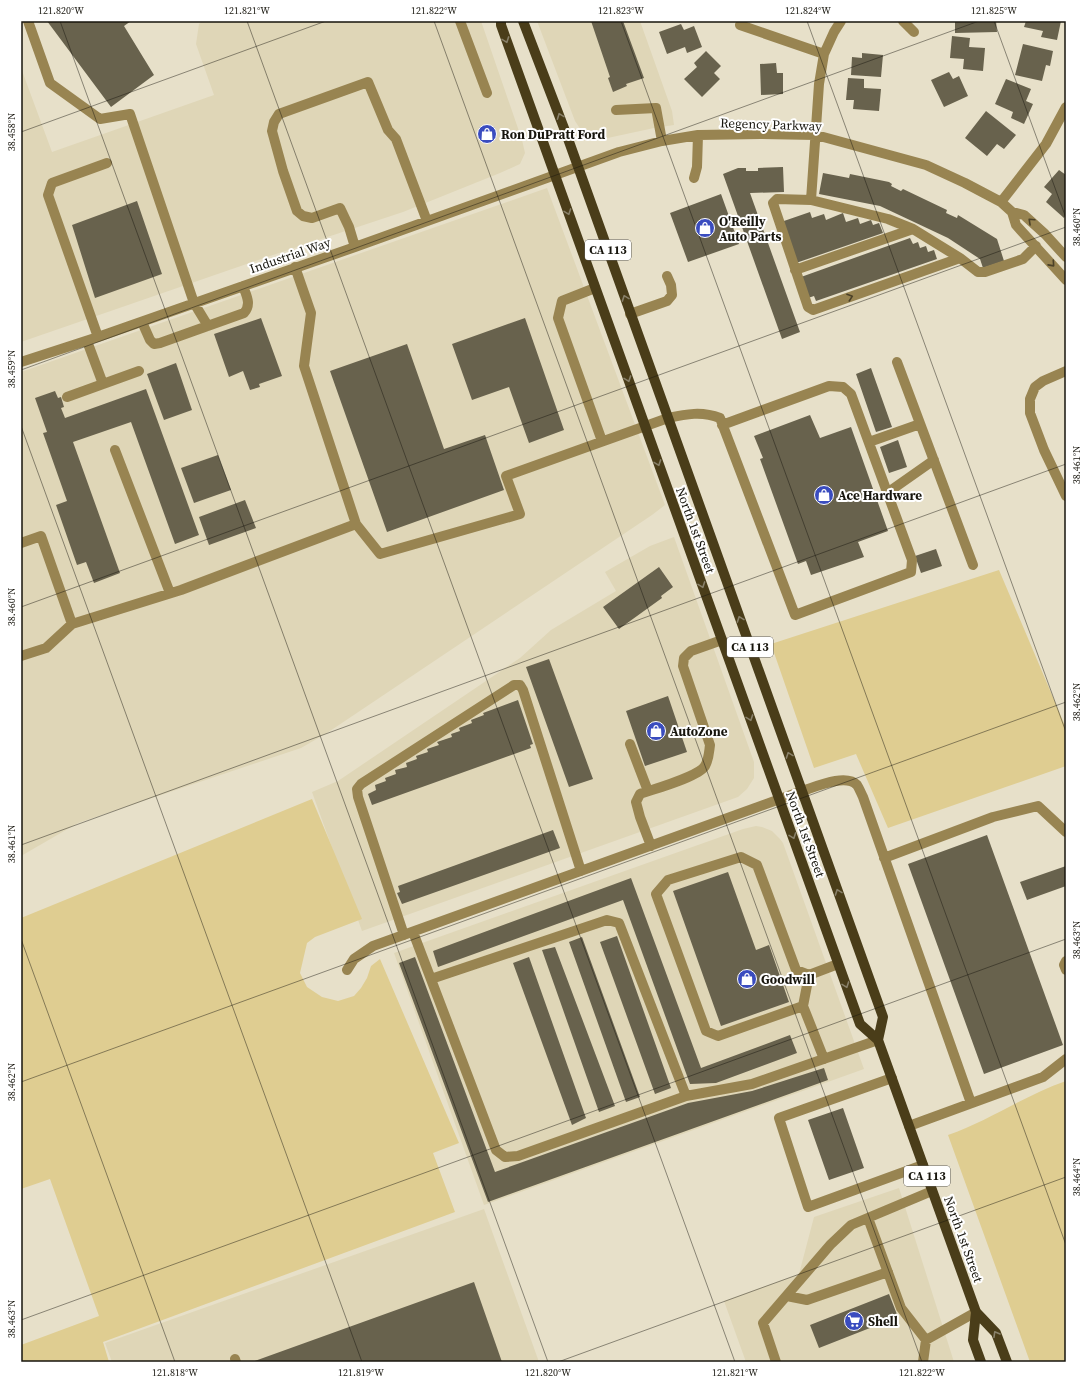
<svg xmlns="http://www.w3.org/2000/svg" width="1087" height="1383" font-family="'Source Serif 4',serif">
	<style>
		.built { fill: #dfd6b7 }
		.green { fill: #dfcd91 }
		.building { fill: #68624d }
		.lines { fill: none; stroke-linecap: round; stroke-linejoin: round }
		.minor { stroke: #988451; stroke-width: 10 }
		.major { stroke: #4a3d19; stroke-width: 10 }
		.oneway { stroke: #89816a }
		.oneway2 { stroke: #4b4128 }
		.ticks { fill: none; stroke: #17150d; stroke-width: 1; stroke-opacity: 0.45 }
		.labels { text-anchor: middle; stroke-width: 4; stroke-linejoin: round; paint-order: stroke }
		.shield { fill: #fff; stroke: #5d5b56; stroke-width: 1 }
		.shield-label { font-size: 12px; font-weight: bold; fill: #17150d }
		.street-label { font-size: 13px; fill: #17150d; stroke: #fff }
		.poi-label { font-size: 13px; font-weight: bold; fill: #17150d; stroke: #fff; text-anchor: start }
		.neatline { fill: none; stroke: #17150d; stroke-width: 1.5 }
		.ticks-label { font-size: 10px; text-anchor: middle; fill: #17150d }
	</style>
	<rect width="100%" height="100%" fill="#e7e0c9"/>
	<path class="built" d="M202,21H481L522,140L525,153L520,164L500,173L403,212L264,258L21,342V68L52,152L214,95L196,44L199,24Z
		M537,21H640L672,111L674,125L654,128L603,139L588,135L581,130L575,121Z
		M547,188L665,505L652,515L327,733L301,748L286,753L78,823L21,856V372Z
		M674,537L754,762V778L747,789L738,797L362,931L312,792L338,781L520,658L551,630L616,591L605,572L650,546Z
		M756,826L762,827L772,831L780,839L783,843L864,1069L484,1205L394,953L743,829Z
		M899,1188L954,1362H746L724,1301L799,1274L814,1217Z
		M484,1209L539,1362H112L105,1343Z"/>
	<path class="green" d="M999,570L1066,728V766L888,828L856,754L814,768L771,644Z
		M312,799L362,919L315,937L307,943L300,973L307,987L322,997L338,1001L354,996L361,988L367,978L371,966L380,959L459,1143L433,1153L455,1212L103,1342L109,1362H21V1345L99,1316L50,1179L21,1189V918Z
		M1066,1081V1362H1030L948,1135C989,1121 1025,1095 1066,1081Z"/>
	<path class="building" d="M47,21H131L124,26L154,75L111,107Z
		M591,21H623L644,78L626,84L627,86L613,92L608,78L610,77Z
		M955,21H996L997,32L955,33Z
		M1026,21H1061L1057,40L1041,37L1043,31L1024,27Z
		M681,24L684,30L694,26L702,47L687,53L685,47L667,54L659,32Z
		M952,36L970,38L969,47L985,48L983,71L963,69L964,59L950,58Z
		M1023,44L1053,51L1050,66L1046,65L1042,81L1015,75Z
		M706,51L721,66L714,73L720,79L702,97L684,79L697,67L694,63Z
		M862,53L883,55L881,77L851,75L852,57L862,58Z
		M776,63L777,73H783V94L761,95L760,64Z
		M949,72L953,79L959,76L968,96L944,107L931,80Z
		M848,78L864,79V88L881,89L879,111L853,109L854,100H846Z
		M1006,79L1031,89L1026,101L1033,104L1024,124L1011,118L1013,112L995,104Z
		M986,111L1016,135L1004,149L997,144L987,156L965,138Z
		M783,167L784,192L750,193L800,332L782,339L723,174L738,168H746V171H758V168Z
		M1059,170L1066,175V215L1064,218L1046,202L1052,194L1044,187Z
		M823,173L849,178L850,174L889,182L892,184L891,186L901,191L903,189L947,210L946,213L957,218L958,215L997,239L1004,261L983,268L980,259L948,238L880,206L819,194Z
		M721,194L739,244L688,262L670,213Z
		M137,201L162,274L95,298L72,225Z
		M810,212L812,218L824,214L826,220L843,213L846,222L858,218L860,224L871,220L873,225L879,223L883,233L796,263L781,222Z
		M910,238L913,244L918,242L920,248L926,246L928,252L934,250L937,259L816,301L814,296L808,298L801,277Z
		M261,318L282,376L259,384L260,387L250,390L243,371L229,377L214,334Z
		M525,318L564,430L529,443L509,387L472,400L452,344Z
		M407,344L444,449L485,435L504,490L387,532L330,371Z
		M176,363L192,410L164,420L147,374Z
		M871,368L892,427L876,432L856,374Z
		M146,389L199,535L175,544L131,422L73,442L120,573L94,583L86,562L77,565L56,505L67,501L43,433L47,432L35,398L55,391L58,398L61,397L64,407L61,408L65,418Z
		M810,415L820,438L851,427L888,531L858,542L864,557L811,575L806,561L798,564L760,459L763,458L754,436Z
		M898,440L907,467L889,473L880,447Z
		M218,455L231,490L194,503L181,468Z
		M245,500L256,528L209,545L199,517Z
		M936,549L942,566L921,573L915,556Z
		M659,567L673,587L661,596L662,598L619,629L603,607Z
		M549,659L593,779L569,787L526,667Z
		M668,696L687,752L645,766L626,711Z
		M518,700L533,744L530,745L531,748L372,805L368,794L376,790L375,785L386,781L385,778L396,774L395,770L407,767L406,763L417,759L416,756L428,752L427,749L439,745L437,742L452,737L451,734L460,731L459,728L472,723L471,720L484,715L483,713Z
		M553,830L560,848L402,904L397,893L400,892L398,886Z
		M987,835L1063,1045L984,1074L908,864Z
		M1066,866V886L1027,900L1020,882Z
		M728,872L756,950L769,945L789,1002L721,1026L673,891Z
		M631,878L701,1068L790,1035L797,1053L716,1083L690,1084L623,900L438,967L433,951Z
		M617,936L671,1088L655,1094L600,942Z
		M582,937L640,1097L626,1102L569,942Z
		M555,947L615,1106L599,1112L542,950Z
		M415,957L495,1172L688,1103L752,1091L824,1068L828,1080L488,1202L399,963Z
		M529,957L586,1118L572,1125L513,963Z
		M843,1108L864,1168L829,1180L808,1120Z
		M474,1282L502,1362H252Z
		M889,1294L898,1317L819,1348L810,1325Z"/>
	<g class="lines">
		<path class="minor" d="M28,21L50,83L100,119L130,114L194,303L208,326
			M460,21L487,93
			M841,21L834,32L824,54L819,84L811,200L888,219L913,229L960,258L978,272H985L1023,259L1036,246
			M903,21L914,32
			M740,25L824,54
			M616,110L656,108L662,141
			M694,178L697,167L698,135
			M811,200L777,199L773,203L808,307L813,310L960,258
			M1001,202L1046,144L1066,107
			M1012,212L1016,225L1066,280
			M355,247L349,227L340,208L312,218L303,216L297,211L283,171L272,131L274,122L279,114L368,82L388,130L396,139L427,221
			M295,267L311,313L304,366L356,524
			M795,270L913,229
			M595,288L562,301L558,318L602,441
			M630,314L667,301L672,295L671,285L667,276
			M142,322L150,340L154,344L160,343L244,313C252,304 246,295 243,286
			M98,337L48,195L52,183L107,163
			M87,341L103,384
			M21,362L98,337L355,247L619,152L662,141L698,135L761,134L816,135L926,165L965,183L1001,202L1012,212L1024,215L1045,234L1066,257
			M897,362L973,565
			M1066,371L1043,381L1035,387L1030,399V413L1044,450L1066,496
			M67,397L139,371
			M869,442L920,424
			M115,450L170,593
			M887,493L934,460
			M21,543L41,536L72,624L181,590L356,524L380,554L520,514L506,476L668,418C686,414 702,411 720,418L795,615L911,572L912,560L851,394L843,387L829,386L722,425
			M21,656L46,648L72,624
			M630,744L648,791
			M651,846L640,817L636,802L640,794C654,789 698,777 705,766C709,759 709,752 710,745L683,666L684,658L691,651L722,640
			M884,858L993,817L1038,806L1066,832
			M413,932L496,1150L505,1157L518,1156L686,1096L752,1084L878,1040
			M404,935L358,797L357,789L361,784L514,685H520L523,690L581,871
			M1066,961L1064,965L1066,970
			M347,970L354,959L373,946L802,791C815,787 846,773 857,785C859,788 861,793 863,797L971,1103
			M809,975L803,1006L718,1036L706,1031L656,894L668,880L741,857L757,865L796,970L809,975L838,964
			M431,979L607,920L619,923L686,1096
			M803,1006L824,1059
			M892,1078L779,1118L808,1207L923,1165
			M909,1126L1043,1077L1066,1059
			M868,1218L901,1308L926,1340
			M787,1296L807,1300L888,1272
			M235,1359L236,1362
			M776,1362L763,1323L831,1244L851,1225L932,1191
			M923,1362L926,1340L976,1312"/>
		<path class="major" d="M501,21V25L860,1024L878,1040L976,1312L996,1333L1007,1362
			M523,21L567,136L883,1017L878,1040
			M976,1312L973,1340L981,1362"/>
	</g>
	<defs><path id="oneway-chevron" d="M-2-3.5L2.5 0L-2 3.5" fill="none" stroke-width="1.6" stroke-linecap="round" stroke-linejoin="round"/></defs>
	<g class="oneway">
		<use href="#oneway-chevron" transform="translate(506 40) rotate(70)"/>
		<use href="#oneway-chevron" transform="translate(560 116) rotate(-111)"/>
		<use href="#oneway-chevron" transform="translate(568 212) rotate(70)"/>
		<use href="#oneway-chevron" transform="translate(625 298) rotate(-110)"/>
		<use href="#oneway-chevron" transform="translate(628 379) rotate(70)"/>
		<use href="#oneway-chevron" transform="translate(658 463) rotate(70)"/>
		<use href="#oneway-chevron" transform="translate(702 585) rotate(70)"/>
		<use href="#oneway-chevron" transform="translate(740 619) rotate(-110)"/>
		<use href="#oneway-chevron" transform="translate(750 718) rotate(70)"/>
		<use href="#oneway-chevron" transform="translate(789 755) rotate(-110)"/>
		<use href="#oneway-chevron" transform="translate(793 836) rotate(70)"/>
		<use href="#oneway-chevron" transform="translate(838 892) rotate(-110)"/>
		<use href="#oneway-chevron" transform="translate(846 985) rotate(70)"/>
		<use href="#oneway-chevron" transform="translate(996 1334) rotate(-120)"/>
	</g>
	<g class="oneway2">
		<use href="#oneway-chevron" transform="translate(1031 221) rotate(-137)"/>
		<use href="#oneway-chevron" transform="translate(1052 264) rotate(48)"/>
		<use href="#oneway-chevron" transform="translate(850 297) rotate(-19)"/>
	</g>
	<path class="ticks" d="M60,21L548,1362M247,21L735,1362M434,21L922,1362M621,21L1066,1245M807,21L1066,732M994,21L1066,218M21,132L326,21M21,370L979,21M21,426L362,1362M21,607L1066,227M21,845L1066,464M21,939L175,1362M21,1082L1066,702M21,1320L1066,939M558,1362L1066,1177"/>
	<defs>
		<g id="shop-disc" transform="scale(1)"><circle r="9.5" fill="#3a4cbf" stroke="#fff"/><path d="M-5-2.5h2.3a2.7 3.5 0 0 1 5.4 0H5L5.5 6h-11ZM-1.5-2.5h3a1.5 2.3 0 0 0-3 0Z" fill="#fff"/></g>
		<g id="supermarket-disc" transform="scale(1)"><circle r="9.5" fill="#3a4cbf" stroke="#fff"/><path d="M-6-5.5h2.5l.6 2H6L4.5 2H-2.5L-4.4-4H-6ZM-1.5 3.2a1.3 1.3 0 1 0 .1 0ZM3 3.2a1.3 1.3 0 1 0 .1 0Z" fill="#fff"/></g>
	</defs>
	<g fill-rule="evenodd">
		<use href="#shop-disc" x="487" y="134"/>
		<use href="#shop-disc" x="705" y="228"/>
		<use href="#shop-disc" x="824" y="495"/>
		<use href="#shop-disc" x="656" y="731"/>
		<use href="#shop-disc" x="747" y="979"/>
		<use href="#supermarket-disc" x="854" y="1321"/>
	</g>
	<g class="labels">
		<g class="shield">
			<rect x="585" y="240" width="46" height="20" rx="3"/>
			<rect x="727" y="637" width="46" height="20" rx="3"/>
			<rect x="904" y="1166" width="46" height="20" rx="3"/>
		</g>
		<g class="shield-label">
			<text x="608" y="254">CA 113</text>
			<text x="750" y="651">CA 113</text>
			<text x="927" y="1180">CA 113</text>
		</g>
		<g class="street-label">
			<text transform="translate(771 124) rotate(2)" y="5">Regency Parkway</text>
			<text transform="translate(290 255) rotate(-19)" y="5">Industrial Way</text>
			<text transform="translate(696 530) rotate(70)" y="5">North 1st Street</text>
			<text transform="translate(806 834) rotate(70)" y="5">North 1st Street</text>
			<text transform="translate(964 1239) rotate(70)" y="5">North 1st Street</text>
		</g>
		<g class="poi-label">
			<text x="501" y="139">Ron DuPratt Ford</text>
			<text x="719" y="226">O'Reilly<tspan x="719" dy="15">Auto Parts</tspan></text>
			<text x="838" y="500">Ace Hardware</text>
			<text x="670" y="736">AutoZone</text>
			<text x="761" y="984">Goodwill</text>
			<text x="868" y="1326">Shell</text>
		</g>
	</g>
	<rect width="1087" height="1383" fill="none" stroke="#ffffff" stroke-width="44"/>
	<rect x="22" y="22" width="1043" height="1339" class="neatline"/>
	<g class="ticks-label">
		<text x="61" y="14">121.820°W</text>
		<text x="247" y="14">121.821°W</text>
		<text x="434" y="14">121.822°W</text>
		<text x="621" y="14">121.823°W</text>
		<text x="808" y="14">121.824°W</text>
		<text x="994" y="14">121.825°W</text>
		<text transform="translate(11 132) rotate(-90)" y="4">38.458°N</text>
		<text transform="translate(1076 227) rotate(-90)" y="4">38.460°N</text>
		<text transform="translate(11 369) rotate(-90)" y="4">38.459°N</text>
		<text transform="translate(1076 465) rotate(-90)" y="4">38.461°N</text>
		<text transform="translate(11 607) rotate(-90)" y="4">38.460°N</text>
		<text transform="translate(1076 702) rotate(-90)" y="4">38.462°N</text>
		<text transform="translate(11 844) rotate(-90)" y="4">38.461°N</text>
		<text transform="translate(1076 940) rotate(-90)" y="4">38.463°N</text>
		<text transform="translate(11 1082) rotate(-90)" y="4">38.462°N</text>
		<text transform="translate(1076 1177) rotate(-90)" y="4">38.464°N</text>
		<text transform="translate(11 1319) rotate(-90)" y="4">38.463°N</text>
		<text x="175" y="1376">121.818°W</text>
		<text x="361" y="1376">121.819°W</text>
		<text x="548" y="1376">121.820°W</text>
		<text x="735" y="1376">121.821°W</text>
		<text x="922" y="1376">121.822°W</text>
	</g>
</svg>
